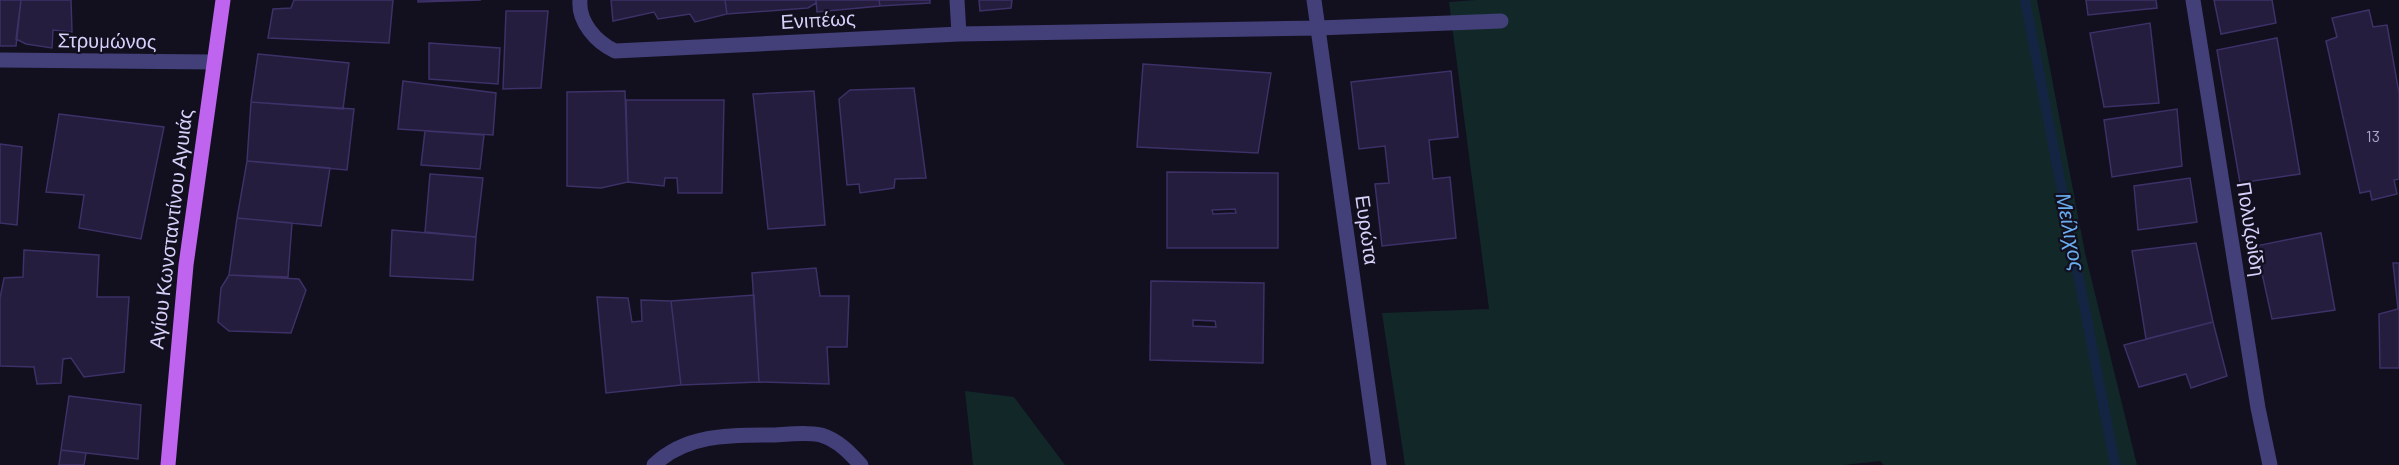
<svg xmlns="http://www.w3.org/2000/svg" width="2399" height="465" font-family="Barlow,sans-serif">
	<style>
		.green { fill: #122828 }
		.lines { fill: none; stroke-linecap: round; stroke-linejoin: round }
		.stream { stroke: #142543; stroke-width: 10 }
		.building { fill: #241d3d; stroke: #3d3167; stroke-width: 1.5; fill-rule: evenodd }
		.minor { stroke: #423f79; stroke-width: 15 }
		.major { stroke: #be64ee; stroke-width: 15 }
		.labels { text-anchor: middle; stroke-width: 4.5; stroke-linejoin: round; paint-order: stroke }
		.number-label { font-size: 16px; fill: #aaa4cb }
		.street-label { font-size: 20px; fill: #d7d1fa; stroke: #120f1f }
		.water-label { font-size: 21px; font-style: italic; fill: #6aaeef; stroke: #120f1f }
	</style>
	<rect width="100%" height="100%" fill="#120f1f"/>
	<path class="green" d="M1476,0H2037L2085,253L2137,465H1884L1880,461L1844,465H1405L1382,313L1489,309L1449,2Z
		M965,391L1014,397L1065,465H973Z"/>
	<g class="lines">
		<path class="stream" d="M2025,0L2115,465"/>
	</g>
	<path class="building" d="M0,0H21L16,46H0Z
		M21,0H71L72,32L53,30L52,48L26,44L16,39Z
		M294,0H393L389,43L268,38L273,9L291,8Z
		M418,0H481L418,2Z
		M611,0H725L727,14L695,22L690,14L658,19L654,12L613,21Z
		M725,0H816V3L808,8L727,14Z
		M816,0H879L880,6L817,12Z
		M879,0H930V3L880,6Z
		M979,0H1012L1011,8L980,11Z
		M2086,0H2156L2157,8L2088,15Z
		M2214,0H2272L2276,23L2221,34Z
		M2369,10L2373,27L2387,25L2399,93V179L2394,180L2397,194L2372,200L2370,191L2360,193L2326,41L2337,37L2332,18Z
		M506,11H548L541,88L503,89Z
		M2150,23L2159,103L2104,107L2090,33Z
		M2277,38L2300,174L2240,183L2217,50Z
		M429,43L500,48L498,84L429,79Z
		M258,54L349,63L343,109L251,102Z
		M1143,64L1271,73L1258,153L1137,147Z
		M1451,71L1458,137L1429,140L1433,179L1450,177L1456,238L1382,246L1375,184L1389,183L1385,146L1359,149L1351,82Z
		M403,81L496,93L493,135L398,129Z
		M914,88L926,178L895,179L894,188L860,193L859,184L847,185L839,99L850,90Z
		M625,91L628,182L601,188L567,186V92Z
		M814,91L825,225L768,229L753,94Z
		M626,100H724L722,193H678L677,178H665L664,186L628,182Z
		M251,102L354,109L347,170L247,161Z
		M2177,109L2182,166L2112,177L2104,120Z
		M59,114L164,127L141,239L79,228L84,195L46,192Z
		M425,131L484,135L480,169L421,165Z
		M0,144L22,147L17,225L0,223Z
		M247,161L330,168L321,226L237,218Z
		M1167,172L1278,173V248H1167ZM1235,209L1236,213L1213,214L1212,210Z
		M430,174L483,178L476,237L425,232Z
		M2190,178L2197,222L2138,230L2134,186Z
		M237,218L292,223L288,277L229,275Z
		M392,230L476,237L473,280L390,276Z
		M2321,233L2335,310L2272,319L2256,246Z
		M2196,243L2213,322L2146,339L2132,251Z
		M24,250L99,255L97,297H129L124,372L84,377L71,358L63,359L61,383L37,384L34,367L0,366V298L4,278L23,277Z
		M2393,263H2399V368H2380L2379,314L2398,309Z
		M816,268L820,296H849L847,347H827L829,384L759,382L752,273Z
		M229,275L299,279L306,290L291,333L229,331L218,322L221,288Z
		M1151,281L1264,283L1263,363L1150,360ZM1193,320L1215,321L1216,327L1193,326Z
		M754,295L759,382L681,385L671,301Z
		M597,297L628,298L632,322L642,321L641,300L671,301L681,385L606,393Z
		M2213,322L2227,376L2191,388L2186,374L2139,387L2124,345Z
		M69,396L141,405L138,459L61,450Z
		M61,450L86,453L84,465H59Z"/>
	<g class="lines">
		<path class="minor" d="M580,0C578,22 596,42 615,51L959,34L1318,28L1501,21
			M957,0L959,34
			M1314,0L1379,465
			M2193,0L2258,408L2270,465
			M0,60L213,62
			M654,465C687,433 733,435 775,435C790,434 807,432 821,435C838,440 850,453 861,465"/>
		<path class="major" d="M168,465L186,265L223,0"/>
	</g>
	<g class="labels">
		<g class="number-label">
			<text x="2373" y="142">13</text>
		</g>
		<g class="street-label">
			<text transform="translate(818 20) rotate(-3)" y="7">Ενιπέως</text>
			<text transform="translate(107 41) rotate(1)" y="7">Στρυμώνος</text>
			<text transform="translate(171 229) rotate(-83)" y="7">Αγίου Κωνσταντίνου Αγυιάς</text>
			<text transform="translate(2251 229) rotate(81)" y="7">Πολυζωίδη</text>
			<text transform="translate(1367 230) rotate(82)" y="7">Ευρώτα</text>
		</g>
		<g class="water-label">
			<text transform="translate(2070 232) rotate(79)" y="7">Μείλιχος</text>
		</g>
	</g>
</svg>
